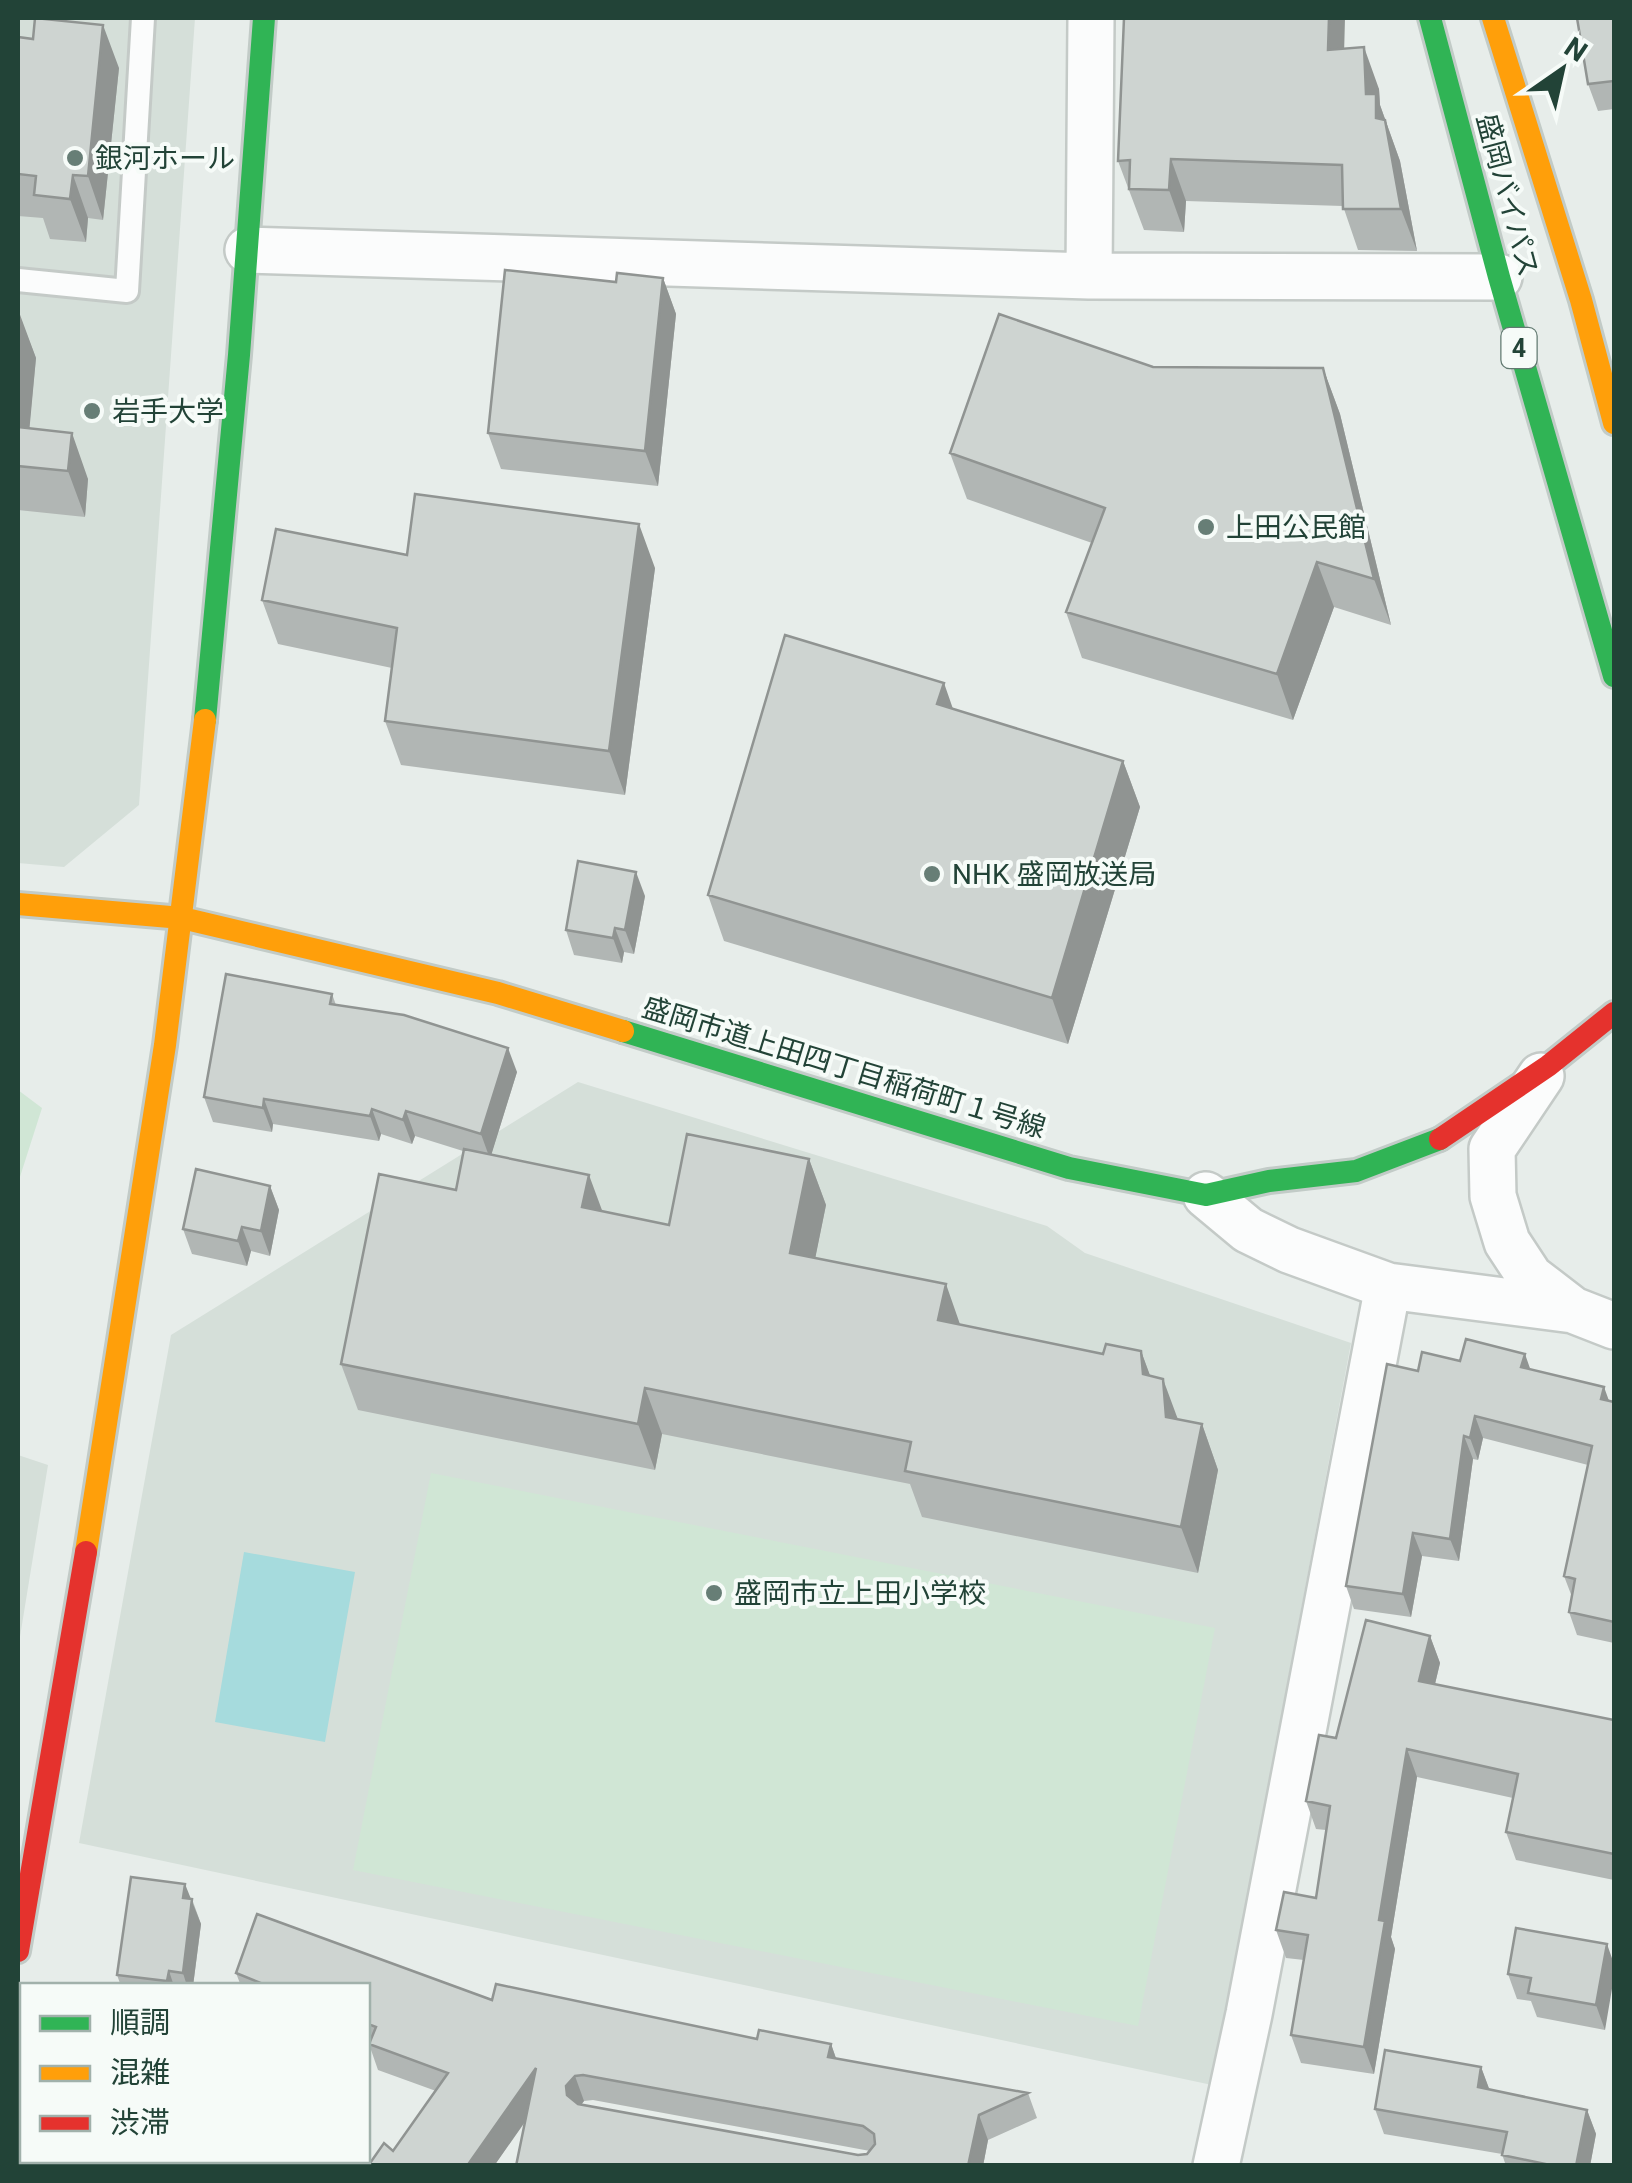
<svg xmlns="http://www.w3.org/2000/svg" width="1632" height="2183" font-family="Roboto,'Noto Sans JP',sans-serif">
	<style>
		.built { fill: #d5dfd9 }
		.green { fill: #d0e6d5 }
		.water { fill: #a6dbdd }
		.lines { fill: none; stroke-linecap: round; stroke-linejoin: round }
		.lane-casing { stroke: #c4cac7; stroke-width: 28 }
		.street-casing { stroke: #c4cac7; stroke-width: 50 }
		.fast-casing { stroke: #c2cbc7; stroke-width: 28 }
		.slow-casing { stroke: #c2cbc7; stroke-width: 28 }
		.jam-casing { stroke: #c2cbc7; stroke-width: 28 }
		.lane { stroke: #fbfcfc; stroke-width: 22 }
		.street { stroke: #fbfcfc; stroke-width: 45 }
		.fast { stroke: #30b455; stroke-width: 22 }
		.slow { stroke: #ff9f0a; stroke-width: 22 }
		.jam { stroke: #e5322d; stroke-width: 22 }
		.wall { fill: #b1b6b4; fill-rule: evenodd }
		.shaded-wall { fill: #909492 }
		.building { fill: #ced4d1; stroke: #909492; stroke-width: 2.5; fill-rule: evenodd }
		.poi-dot { fill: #677e76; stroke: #f6fbf8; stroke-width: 4 }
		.labels { text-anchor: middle; stroke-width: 8; stroke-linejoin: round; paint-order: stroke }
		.shield { fill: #f6fbf8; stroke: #627a71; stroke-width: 2.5 }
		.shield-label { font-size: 25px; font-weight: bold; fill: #224337 }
		.poi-label { font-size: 28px; fill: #224337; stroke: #f6fbf8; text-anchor: start }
		.street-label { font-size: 28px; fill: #224337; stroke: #f6fbf8 }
	</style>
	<rect width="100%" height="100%" fill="#e7edea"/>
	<path class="built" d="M18,18H195L139,805L64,867L18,863Z
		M578,1082L1047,1226L1085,1253L1351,1343L1212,2085L79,1843L171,1335Z
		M18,1455L48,1465L18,1649Z"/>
	<path class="green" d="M18,1090L42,1108L18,1183Z
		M431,1473L1215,1628L1138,2026L353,1870Z"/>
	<path class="water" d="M244,1552L355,1572L325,1742L215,1722Z"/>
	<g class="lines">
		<g class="lane-casing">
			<path id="lane" d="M18,280L127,291L143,18"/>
		</g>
		<g class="street-casing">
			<path id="street" d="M248,250L1089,276L1499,277
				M1089,276L1091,18
				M1541,1076L1492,1149L1493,1196L1507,1242L1530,1277L1573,1310
				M1206,1195L1248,1230L1289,1250L1388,1286L1573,1310L1614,1326
				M1216,2166L1249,2014L1388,1286"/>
		</g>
		<g class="fast-casing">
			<path id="fast" d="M1430,18L1499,277L1614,676
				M205,720L239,355L264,18
				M623,1031L1069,1168L1206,1195L1269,1181L1356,1171L1440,1139"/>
		</g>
		<g class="slow-casing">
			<path id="slow" d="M1493,18L1581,300L1614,423
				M18,904L182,918L498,993L623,1031
				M86,1552L165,1045L205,720"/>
		</g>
		<g class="jam-casing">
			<path id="jam" d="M1440,1139L1548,1066L1614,1013
				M18,1951L86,1552"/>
		</g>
		<use href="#lane" class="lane"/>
		<use href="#street" class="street"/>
		<use href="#fast" class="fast"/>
		<use href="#slow" class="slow"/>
		<use href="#jam" class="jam"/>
	</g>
	<path class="wall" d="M1614,18V109L1598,111L1588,84Z
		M18,37L119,68L103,220L88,218L86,242L50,239L43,218L18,216Z
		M1344,49L1379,89L1380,105L1400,161L1417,251L1358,250L1343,206L1186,201L1184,232L1144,230L1118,161Z
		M663,278L676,314L658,486L501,469L488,433L616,282Z
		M18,312L36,358L29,428L88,479L85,517L18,510Z
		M1153,367L1323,368L1340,414L1391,625L1334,607L1293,720L1082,658L1066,612L1092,543L967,499L950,453Z
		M407,555L655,568L625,795L401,765L385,721L392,668L278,644L262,600Z
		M953,709L1123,761L1140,807L1068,1044L724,941L708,895Z
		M645,896L634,954L624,952L622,963L574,955L566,930Z
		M332,994L336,1005L517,1072L491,1155L602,1211L669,1225L809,1159L826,1205L815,1258L960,1325L1103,1354L1141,1351L1150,1376L1178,1419L1202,1424L1218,1470L1198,1573L922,1517L910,1484L662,1434L655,1470L358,1410L341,1364L456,1190L463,1151L415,1136L412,1144L381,1134L379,1141L273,1124L272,1132L213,1122L204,1097Z
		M270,1186L279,1210L270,1256L251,1251L247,1266L192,1254L183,1229Z
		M1460,1361L1530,1369L1614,1402V1643L1577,1635L1569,1612L1572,1597L1564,1576L1588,1465L1483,1438L1478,1460L1473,1459L1459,1561L1422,1556L1411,1617L1354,1609L1346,1586L1418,1371Z
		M1430,1636L1440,1663L1435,1684L1614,1720V1880L1516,1860L1506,1832L1513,1798L1417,1777L1391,1937L1395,1949L1374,2074L1301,2063L1291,2035L1304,1960L1286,1958L1276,1930L1316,1898L1326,1830L1316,1829L1306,1801L1336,1738Z
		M191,1899H192L201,1924L193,1986H121L117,1975Z
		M257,1914L492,2000L496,1984L757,2039L759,2030L831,2044L836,2058L1028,2093L1037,2118L988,2140L983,2166H516L525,2122L494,2166H368L384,2143L393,2151L436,2091L378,2070L370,2047L368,2046V1986H241L236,1973ZM593,2100L870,2151L867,2154L858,2155L581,2105L584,2101Z
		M1607,1944L1605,2030L1537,2017L1531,2001L1517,1999L1508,1974Z
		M1481,2067L1489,2089L1587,2110L1596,2134L1590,2166H1506L1502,2154L1384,2134L1375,2109Z
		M178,2160H305L304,2166H180Z"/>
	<path class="shaded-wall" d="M1329,18H1345L1343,92L1328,50Z
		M103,25L119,68L103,220L88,176Z
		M1364,47L1379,89L1380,105L1400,161L1417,251L1401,209L1366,94Z
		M1171,159L1186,201L1184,232L1169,190Z
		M73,175L88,218L86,242L70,199Z
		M663,278L676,314L658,486L645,451Z
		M19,312L36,358L26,466L18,451V331Z
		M1323,368L1340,414L1391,625L1374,579Z
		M72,433L88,479L85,517L68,471Z
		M639,524L655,568L625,795L609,751Z
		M1317,562L1334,607L1293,720L1277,674Z
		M944,683L960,729L937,704Z
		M1123,761L1140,807L1068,1044L1052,998Z
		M636,872L645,896L634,954L625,930Z
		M615,928L624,952L622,963L613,938Z
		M508,1048L517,1072L490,1159L481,1134Z
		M264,1099L273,1124L272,1132L263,1108Z
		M372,1109L381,1134L379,1141L370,1116Z
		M406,1111L415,1136L412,1144L403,1120Z
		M809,1159L826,1205L807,1299L790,1253Z
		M589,1175L606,1221L582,1207Z
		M270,1186L279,1210L270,1256L261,1231Z
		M242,1227L251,1251L247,1266L238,1241Z
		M946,1284L962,1330L938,1320Z
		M1141,1351L1158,1397L1143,1374Z
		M1525,1354L1533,1377L1521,1367Z
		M1163,1379L1180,1425L1166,1417Z
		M1604,1387L1612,1409L1601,1399Z
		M645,1388L662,1434L655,1470L638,1424Z
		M1475,1416L1483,1438L1478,1460L1470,1438Z
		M1202,1424L1218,1470L1198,1573L1181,1527Z
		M1464,1436L1473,1459L1459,1561L1450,1539Z
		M1413,1533L1422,1556L1411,1617L1403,1594Z
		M1430,1636L1440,1663L1429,1709L1419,1681Z
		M1407,1749L1417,1777L1391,1937L1395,1949L1374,2074L1364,2047L1379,1920Z
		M185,1884L201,1924L193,1986H187L183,1973V1898Z
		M1607,1944L1614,1964V1977L1605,2030L1596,2005Z
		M169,1971L174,1986H169L167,1981Z
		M831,2044L840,2070L828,2057Z
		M1481,2067L1490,2091L1478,2087Z
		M536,2068L545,2093L494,2166H467Z
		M575,2076L584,2101L576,2111L567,2095L566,2086Z
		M1587,2110L1596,2134L1590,2166H1576Z
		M979,2115L988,2140L983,2166H968Z
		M95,2160H110L109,2166H94Z
		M292,2160H305L304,2166H291Z"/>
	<path class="building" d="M35,18L103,25L88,176L73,175L70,199L34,195L36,176L18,174V37L33,39Z
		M1124,18H1329L1328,50L1364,47L1366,94H1376V118L1385,120L1401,209H1343L1342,165L1171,159L1169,190L1129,189L1130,160L1118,161Z
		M1577,18H1614V81L1588,84Z
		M505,270L616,282L617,273L663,278L645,451L488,433Z
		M999,314L1153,367L1323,368L1374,579L1317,562L1277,674L1066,612L1105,508L950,453Z
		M18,427L72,433L68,471L18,466Z
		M415,494L639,524L609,751L385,721L397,628L262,600L276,529L407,555Z
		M785,635L944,683L937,704L1123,761L1052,998L708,895Z
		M578,861L636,872L625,930L615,928L613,938L566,930Z
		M226,974L332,994L330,1004L404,1015L508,1048L481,1134L406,1111L403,1120L372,1109L370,1116L264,1099L263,1108L204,1097Z
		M687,1134L809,1159L790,1253L946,1284L938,1320L1103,1354L1106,1344L1141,1351L1143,1374L1163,1379L1166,1417L1202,1424L1181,1527L905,1471L911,1442L645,1388L638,1424L341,1364L379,1174L456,1190L464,1149L589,1175L582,1207L669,1225Z
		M196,1169L270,1186L261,1231L242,1227L238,1241L183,1229Z
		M1466,1339L1525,1354L1521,1367L1604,1387L1601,1399L1614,1402V1622L1569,1612L1575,1579L1564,1576L1592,1446L1475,1416L1470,1438L1464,1436L1450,1539L1413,1533L1403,1594L1346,1586L1387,1364L1418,1371L1422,1352L1460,1361Z
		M1366,1620L1430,1636L1419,1681L1614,1720V1854L1506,1832L1518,1774L1407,1749L1379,1920L1385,1921L1364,2047L1291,2035L1308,1935L1276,1930L1284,1892L1316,1898L1330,1806L1306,1801L1319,1735L1336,1738Z
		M131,1877L185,1884L183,1898L192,1899L183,1973L169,1971L167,1981L117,1975Z
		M257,1914L492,2000L496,1984L757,2039L759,2030L831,2044L828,2057L1028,2093L979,2115L968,2166H516L536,2068L467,2166H368L384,2143L393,2151L448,2073L369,2044L376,2027L368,2024V1986H268L236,1973ZM583,2075L863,2126L874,2134L875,2144L867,2154L858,2155L578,2104L567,2095L566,2086L575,2076Z
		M1516,1928L1607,1944L1596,2005L1528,1993L1531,1978L1508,1974Z
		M1385,2050L1481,2067L1478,2087L1587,2110L1576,2166H1555L1502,2155L1507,2132L1375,2109Z
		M42,2160H95L94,2166H52L45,2164Z
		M217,2160H292L291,2166H241Z"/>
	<g class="poi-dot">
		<circle cx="75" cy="158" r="10"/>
		<circle cx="92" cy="411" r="10"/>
		<circle cx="1206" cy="527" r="10"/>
		<circle cx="932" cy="874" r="10"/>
		<circle cx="714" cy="1593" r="10"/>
	</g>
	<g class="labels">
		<rect class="shield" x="1501.5" y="328" width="35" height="40" rx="8"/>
		<g class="shield-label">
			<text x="1519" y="357">4</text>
		</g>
		<g class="poi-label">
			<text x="95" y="168">銀河ホール</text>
			<text x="112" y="421">岩手大学</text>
			<text x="1226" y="537">上田公民館</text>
			<text x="952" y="884">NHK 盛岡放送局</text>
			<text x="734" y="1603">盛岡市立上田小学校</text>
		</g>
		<g class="street-label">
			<text transform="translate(1508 195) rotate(75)" y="10">盛岡バイパス</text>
			<text transform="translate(844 1067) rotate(17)" y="10">盛岡市道上田四丁目稲荷町１号線</text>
		</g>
	</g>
	<rect width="1632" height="2183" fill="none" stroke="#224337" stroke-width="40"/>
	<rect x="20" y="1983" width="350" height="180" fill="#f6fbf8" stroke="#a1b1ab" stroke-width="2.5"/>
	<rect x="40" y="2016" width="50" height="15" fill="#30b455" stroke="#a1b1ab" stroke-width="2.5"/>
	<text x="110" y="2033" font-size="30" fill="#224337">順調</text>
	<rect x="40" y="2066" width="50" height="15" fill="#ff9f0a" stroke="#a1b1ab" stroke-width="2.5"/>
	<text x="110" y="2083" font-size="30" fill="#224337">混雑</text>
	<rect x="40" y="2116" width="50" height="15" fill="#e5322d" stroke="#a1b1ab" stroke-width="2.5"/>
	<text x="110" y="2133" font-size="30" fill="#224337">渋滞</text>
	<g transform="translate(1562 70) rotate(34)" stroke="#f6fbf8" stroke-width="8" paint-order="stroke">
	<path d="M0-8L18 38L0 25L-18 38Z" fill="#224337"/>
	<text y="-15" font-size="28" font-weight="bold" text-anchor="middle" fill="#224337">N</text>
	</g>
</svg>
